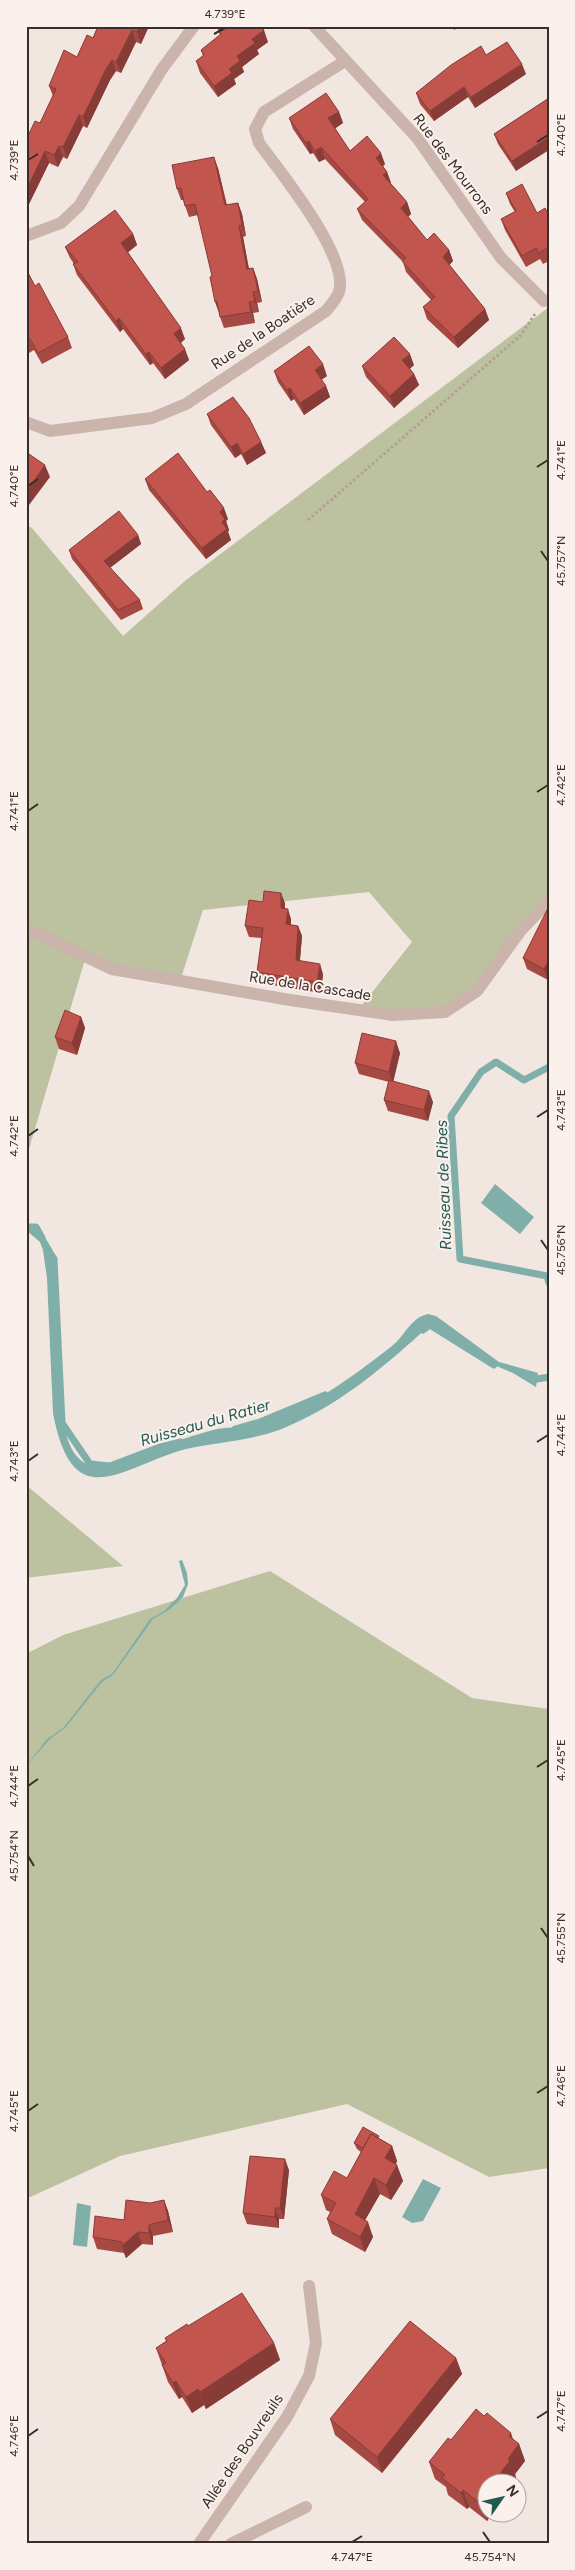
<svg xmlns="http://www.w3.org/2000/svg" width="575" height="2570" font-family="Figtree,sans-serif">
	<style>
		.green { fill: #bcc1a0 }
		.water { fill: #7fafa8 }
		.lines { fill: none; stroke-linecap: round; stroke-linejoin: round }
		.stream { stroke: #7fafa8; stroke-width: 7 }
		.path { stroke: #b69e96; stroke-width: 3; stroke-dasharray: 2.5 2.5; stroke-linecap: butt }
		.minor { stroke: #cab4ac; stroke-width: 12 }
		.wall { fill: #a74943 }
		.shaded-wall { fill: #883c37 }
		.building { fill: #c2554e; stroke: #883c37 }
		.ticks { fill: none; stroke: #392c2a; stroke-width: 2 }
		.labels { text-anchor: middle; stroke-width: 4; stroke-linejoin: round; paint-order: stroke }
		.street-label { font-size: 15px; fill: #392c2a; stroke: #faf1ec }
		.water-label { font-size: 16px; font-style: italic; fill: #215953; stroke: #faf1ec }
		.neatline { fill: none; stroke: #392c2a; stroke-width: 2 }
		.ticks-label { font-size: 12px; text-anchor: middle; fill: #392c2a }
	</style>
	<rect width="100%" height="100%" fill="#f2e6e0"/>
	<path class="green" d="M549,307V901L477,991L445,1012L358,1010L412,942L369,892L203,910L180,981L86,956L26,1159V525L32,528L123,636L186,580Z
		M26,1485L123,1566L26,1578Z
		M270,1571L472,1698L549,1709V2168L489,2177L347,2104L120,2156L26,2199V1654L63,1635Z"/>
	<path class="water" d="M495,1184L534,1217L520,1234L481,1203Z
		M26,1222L46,1239L52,1249L62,1416C66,1436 70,1458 91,1466C114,1475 158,1449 180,1440C192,1436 205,1432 217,1429C227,1427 237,1428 247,1426C272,1421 296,1412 317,1399C343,1383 368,1365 392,1346C405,1336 410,1318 428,1314L436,1316L499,1362L538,1373L536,1387L513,1373L487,1362L430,1325C384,1367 338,1407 279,1430C249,1441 216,1442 186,1449C122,1466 73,1519 53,1413L47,1278L43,1250L40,1242L26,1230Z
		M182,1560L187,1573L188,1584L183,1597L169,1610L153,1619L113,1675L102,1682L66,1727L49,1740L26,1766L47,1739L63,1728L101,1680L112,1674L150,1619L164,1611L177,1598L185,1585L179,1561Z
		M423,2179L441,2188L423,2221L412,2223L402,2217Z
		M77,2203L91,2206L87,2247L73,2245Z"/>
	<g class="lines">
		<path class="stream" d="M549,1067L524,1080L496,1062L481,1072L451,1116L460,1259L547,1276L549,1283
			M26,1227H36L42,1238
			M48,1250L54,1259L62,1423L90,1464L110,1466L160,1447L181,1442
			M423,1330L430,1325L494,1365
			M530,1377L537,1379L549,1377
			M235,1429L260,1422L325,1395"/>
		<path class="path" d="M308,520L521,335L535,314"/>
		<path class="minor" d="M314,26L418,139L501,258L544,301
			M26,236L61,223L79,206L162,69L194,26
			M26,422L50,431L152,418L186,404L326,311C330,306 337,298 339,292C350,257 280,172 259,143L255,129L264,112L345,61
			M26,928L112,969L290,1000L393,1015L445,1012L477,991L521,930L549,901
			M199,2544L287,2417L309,2376L316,2343L309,2286
			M231,2544L306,2507"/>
	</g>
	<path class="wall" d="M98,26H149L141,44L136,42L121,73L116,71L110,80L87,128L83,126L67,159L63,157L58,167L49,163L28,206L26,205V140L40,123L53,96L49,86L77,57L93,38Z
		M218,30L268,42L257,50L259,54L242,67L244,72L234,79L236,84L218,97L200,73L196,61L203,56L201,50L220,35Z
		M486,55L526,74L475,108L468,97L434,121L420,104L416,93Z
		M549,98L516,171L498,144L494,134Z
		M339,112L343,123L335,128L350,151L385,164L383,166L387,172L391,183V184L407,202L411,214L408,217L427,240L449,250L453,261L449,265L485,309L489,320L458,348L427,319L423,307L431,300L406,272L403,262L362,220L357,209L365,202L325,159L319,162L313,153L310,154L293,129L289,118Z
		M218,168L227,205L238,203L242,214L246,236L243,237L249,269L253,268L257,279L262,302L257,303L259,312L253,313L255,323L224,328L220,317L212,276L198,215L189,217L183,200H181L177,189Z
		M506,193L537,213L549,214V261L543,264L540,259L526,267L505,230L501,219L515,212L510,204Z
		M133,234L137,245L128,252L185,339L181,343L189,360L165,379L153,363L150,365L123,329L120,332L77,275L73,264H74L70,258L65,247Z
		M26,269L35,286L68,337L72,348L42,364L34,350L29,353L26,348Z
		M414,365L410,369L414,374L419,385L394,408L366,377L362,366Z
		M274,371L327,376L321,380L326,386L330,397L304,415L294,399L291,401L278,382Z
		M207,414L261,442L266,453L247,465L241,454L235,458L211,425Z
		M145,479L228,519L226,521L229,530L228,532L231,540L206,559L149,490Z
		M138,535L141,544L110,568L140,600L143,609L121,620L72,559L69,550Z
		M285,903V908L291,919V925L298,926L302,936L300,960L323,974L321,993L260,983L257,972L262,938L249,937L245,926Z
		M549,908V979L548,980L527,969L523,958Z
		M81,1017L85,1028L77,1055L59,1049L55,1037Z
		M400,1053L393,1082L433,1102L428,1121L388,1111L384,1100L389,1082L359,1074L355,1063Z
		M380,2139L392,2146L397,2161L396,2164L403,2181L391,2200L380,2194L365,2220L373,2237L365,2252L332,2234L327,2219L330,2212L326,2210L321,2195L347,2178L361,2152L357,2149L354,2143Z
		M289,2170L284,2219H279V2228L247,2224L243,2213Z
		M164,2200L168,2211L173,2232L153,2236V2245L142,2244L126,2258L124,2253L97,2249L93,2237L124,2220L150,2203Z
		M188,2326L274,2343L280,2360L206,2409L204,2405L192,2413L182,2397L179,2399L168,2382L156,2348L166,2341L165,2338Z
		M456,2358L462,2374L382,2473L335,2435L330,2419Z
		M513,2439L519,2444L525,2461L515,2474L516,2478L513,2482H488V2512H493L487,2521L469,2507L467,2509L448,2495L446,2487L435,2479L429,2462L451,2440Z"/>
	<path class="shaded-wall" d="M139,26H149L141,44L137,32Z
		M453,26H460L454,30Z
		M132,30L136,42L121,73L116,62Z
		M264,30L268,42L257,50L259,54L242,67L244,72L234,79L236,84L218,97L214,86L229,69L237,56L252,39Z
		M112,60L116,71L110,80L87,128L83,117L106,69Z
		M522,64L526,74L475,108L471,97Z
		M464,87L468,97L434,121L430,111Z
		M339,112L343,123L333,130L328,118Z
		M79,115L83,126L67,159L63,147Z
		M549,137V150L516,171L512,161Z
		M309,141L313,153L310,154L306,143Z
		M59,146L63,157L58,167L54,155Z
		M321,147L325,159L319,162L315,151Z
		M45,151L49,163L28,206L26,200V191Z
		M381,153L385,164L380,169L376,158Z
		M214,157L218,168L229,217L225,205Z
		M387,172L391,183L387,187L383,175Z
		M407,202L411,214L405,219L401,208Z
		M238,203L242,214L246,236L242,225Z
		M239,226L243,237L251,281L247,269Z
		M133,234L137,245L126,254L121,243Z
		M449,250L453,261L447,268L443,257Z
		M253,268L257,279L262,302L258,291Z
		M253,292L257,303L259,312L255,301Z
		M217,301L219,313L215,302Z
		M249,302L253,313L255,323L251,312Z
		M485,309L489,320L458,348L454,337Z
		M119,318L123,329L120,332L116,321Z
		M181,328L185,339L178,345L174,334Z
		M185,349L189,360L165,379L161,368Z
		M149,352L153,363L150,365L146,354Z
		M410,354L414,365L406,371L402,360Z
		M323,364L327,376L319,381L315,370Z
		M414,374L419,385L394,408L390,396Z
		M326,386L330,397L304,415L300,403Z
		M290,388L294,399L291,401L287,390Z
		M261,442L266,453L247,465L243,454Z
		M237,443L241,454L235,458L231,447Z
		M45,465L50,477L26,509V492Z
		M224,508L228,519L226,521L229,530L228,532L231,540L206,559L202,548L222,522L220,512Z
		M138,535L141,544L107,570L104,561Z
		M281,893L285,903L284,918L281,908Z
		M288,909L291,919L290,935L286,924Z
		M298,926L302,936L299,970L296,960Z
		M549,960V979L548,980L544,969Z
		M320,964L323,974L321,993L317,982Z
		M81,1017L85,1028L77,1055L72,1043Z
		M396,1041L400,1053L393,1083L389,1072Z
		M429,1091L433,1102L428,1121L424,1110Z
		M392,2146L397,2161L391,2173L385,2158Z
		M285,2159L289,2170L284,2219L280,2208Z
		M397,2165L403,2181L391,2200L386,2185Z
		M374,2178L380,2194L360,2229L355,2214Z
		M164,2200L168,2211L173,2232L168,2220Z
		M275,2208L279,2219V2228L275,2217Z
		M368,2222L373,2237L365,2252L360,2237Z
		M149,2225L153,2236V2245L149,2233Z
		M138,2232L142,2244L126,2258L122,2246Z
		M274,2343L280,2360L206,2409L200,2392Z
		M456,2358L462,2374L382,2473L377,2457Z
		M176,2381L182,2397L179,2399L173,2383Z
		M198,2389L204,2405L192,2413L186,2397Z
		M511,2433L516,2448L519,2444L525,2461L515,2474L516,2478L513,2482H498L497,2477L508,2459L509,2436Z
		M463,2490L469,2507L467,2509L461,2493Z
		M488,2496V2512H493L487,2521L481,2504Z"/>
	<path class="building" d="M98,26H139L137,32L132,30L116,62L112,60L106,69L83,117L79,115L63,147L59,146L54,155L45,151L26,191V140L35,121L40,123L56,89L49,86L64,50L77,57L87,35L93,38Z
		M224,26H260L264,30L252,39L255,43L237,56L240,61L229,69L232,73L214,86L196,61L204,55L201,50L221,34L218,30Z
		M507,42L522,64L471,97L464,87L430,111L416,93L451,65L481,46L486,55Z
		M326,93L339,112L328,118L350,151L367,136L381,153L376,158L387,172L383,175L407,202L401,208L427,240L434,233L449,250L443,257L485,309L454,337L423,307L435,297L402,261L406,258L357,209L368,199L321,147L315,151L309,141L306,143L289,118Z
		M549,98V137L512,161L494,134Z
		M214,157L225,205L238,203L242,225L239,226L247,269L253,268L258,291L253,292L255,301L249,302L251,312L220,317L217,301L215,302L210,277L212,276L195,204L185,206L181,188L177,189L172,165Z
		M522,184L537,213L545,208L549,214V229L547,230L549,234V247L539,253L536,248L522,256L501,219L516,211L506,193Z
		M115,210L133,234L121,243L181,328L174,334L185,349L161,368L149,352L146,354L119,318L116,321L73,264L78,262L65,247Z
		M26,269L35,286L39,283L68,337L38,353L30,339L26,341Z
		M394,337L410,354L402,360L414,374L390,396L362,366Z
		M309,346L323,364L315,370L326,386L300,403L290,388L287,390L274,371Z
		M233,397L249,418L261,442L243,454L237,443L231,447L207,414Z
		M26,452L45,465L26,492Z
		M178,453L207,492L210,490L224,508L220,512L225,519L222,522L227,529L202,548L145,479Z
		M119,511L138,535L104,561L140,600L118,610L69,550Z
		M264,891L281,893V908L288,909L286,924L298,926L296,960L320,964L317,982L257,972L263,928L245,926L249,900L263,902Z
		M548,908L549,960L544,969L523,958Z
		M65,1010L81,1017L72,1043L55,1037Z
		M362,1033L396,1041L389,1072L355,1063Z
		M389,1080L429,1091L424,1110L384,1100Z
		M363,2127L379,2136L378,2138L371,2134L363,2148L354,2143Z
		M371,2134L392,2146L385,2158L397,2165L386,2185L374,2178L355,2214L368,2222L360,2237L327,2219L336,2203L321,2195L334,2171L347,2178Z
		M250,2156L285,2159L280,2208H275V2217L243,2213Z
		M126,2200L150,2203L164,2200L168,2220L149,2225V2233L138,2232L122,2246V2242L93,2237L95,2216L124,2220Z
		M242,2293L274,2343L200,2392L198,2389L186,2397L176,2381L173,2383L162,2365L166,2363L156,2348L167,2341L165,2338L187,2324L188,2326Z
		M410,2321L456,2358L377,2457L330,2419Z
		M476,2409L484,2416L487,2413L511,2433L509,2436L519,2444L508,2459L510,2461L497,2477L500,2480L498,2482H488V2496L481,2504L463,2490L461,2493L442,2478L445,2475L429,2462L448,2438L451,2440Z"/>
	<path class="ticks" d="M214,34L225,28M537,142L548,135M28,160L38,154M537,467L548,460M28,486L38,479M541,551L548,561M537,792L548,785M28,811L38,804M537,1117L548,1110M28,1136L38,1129M541,1240L548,1250M537,1442L548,1435M28,1461L38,1454M537,1767L548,1760M28,1786L38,1779M28,1856L34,1866M541,1928L548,1938M537,2093L548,2086M28,2111L38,2104M537,2418L548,2411M28,2436L38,2429M483,2532L490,2542M352,2542L362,2536"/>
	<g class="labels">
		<g class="street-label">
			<text transform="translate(453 164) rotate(53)" y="5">Rue des Mourrons</text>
			<text transform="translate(263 332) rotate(-34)" y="5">Rue de la Boatière</text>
			<text transform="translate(310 986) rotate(9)" y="5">Rue de la Cascade</text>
			<text transform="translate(242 2451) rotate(-56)" y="5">Allée des Bouvreuils</text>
		</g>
		<g class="water-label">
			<text transform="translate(443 1185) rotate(-92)" y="6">Ruisseau de Ribes</text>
			<text transform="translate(205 1422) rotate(-16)" y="6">Ruisseau du Ratier</text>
		</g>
	</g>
	<rect width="575" height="2570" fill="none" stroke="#faf1ec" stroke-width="55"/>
	<g transform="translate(502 2498) rotate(56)"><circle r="24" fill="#faf1ec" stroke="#ada29e"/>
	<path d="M0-4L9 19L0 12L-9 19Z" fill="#215953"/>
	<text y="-8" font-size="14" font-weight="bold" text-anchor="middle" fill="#392c2a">N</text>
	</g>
	<rect x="28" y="28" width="520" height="2514" class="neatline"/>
	<g class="ticks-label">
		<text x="225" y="18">4.739°E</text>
		<text transform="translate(561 135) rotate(-90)" y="4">4.740°E</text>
		<text transform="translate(14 160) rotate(-90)" y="4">4.739°E</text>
		<text transform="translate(561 460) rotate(-90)" y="4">4.741°E</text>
		<text transform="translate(14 486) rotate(-90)" y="4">4.740°E</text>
		<text transform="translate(561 561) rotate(-90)" y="4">45.757°N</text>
		<text transform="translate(561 785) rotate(-90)" y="4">4.742°E</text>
		<text transform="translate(14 811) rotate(-90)" y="4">4.741°E</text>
		<text transform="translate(561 1110) rotate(-90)" y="4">4.743°E</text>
		<text transform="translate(14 1136) rotate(-90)" y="4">4.742°E</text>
		<text transform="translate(561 1250) rotate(-90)" y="4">45.756°N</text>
		<text transform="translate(561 1435) rotate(-90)" y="4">4.744°E</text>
		<text transform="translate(14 1461) rotate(-90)" y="4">4.743°E</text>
		<text transform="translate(561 1760) rotate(-90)" y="4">4.745°E</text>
		<text transform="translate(14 1786) rotate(-90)" y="4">4.744°E</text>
		<text transform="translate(14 1856) rotate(-90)" y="4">45.754°N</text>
		<text transform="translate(561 1938) rotate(-90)" y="4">45.755°N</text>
		<text transform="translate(561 2086) rotate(-90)" y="4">4.746°E</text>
		<text transform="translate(14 2111) rotate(-90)" y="4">4.745°E</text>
		<text transform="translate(561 2411) rotate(-90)" y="4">4.747°E</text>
		<text transform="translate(14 2436) rotate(-90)" y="4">4.746°E</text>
		<text x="352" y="2561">4.747°E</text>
		<text x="490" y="2561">45.754°N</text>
	</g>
</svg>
